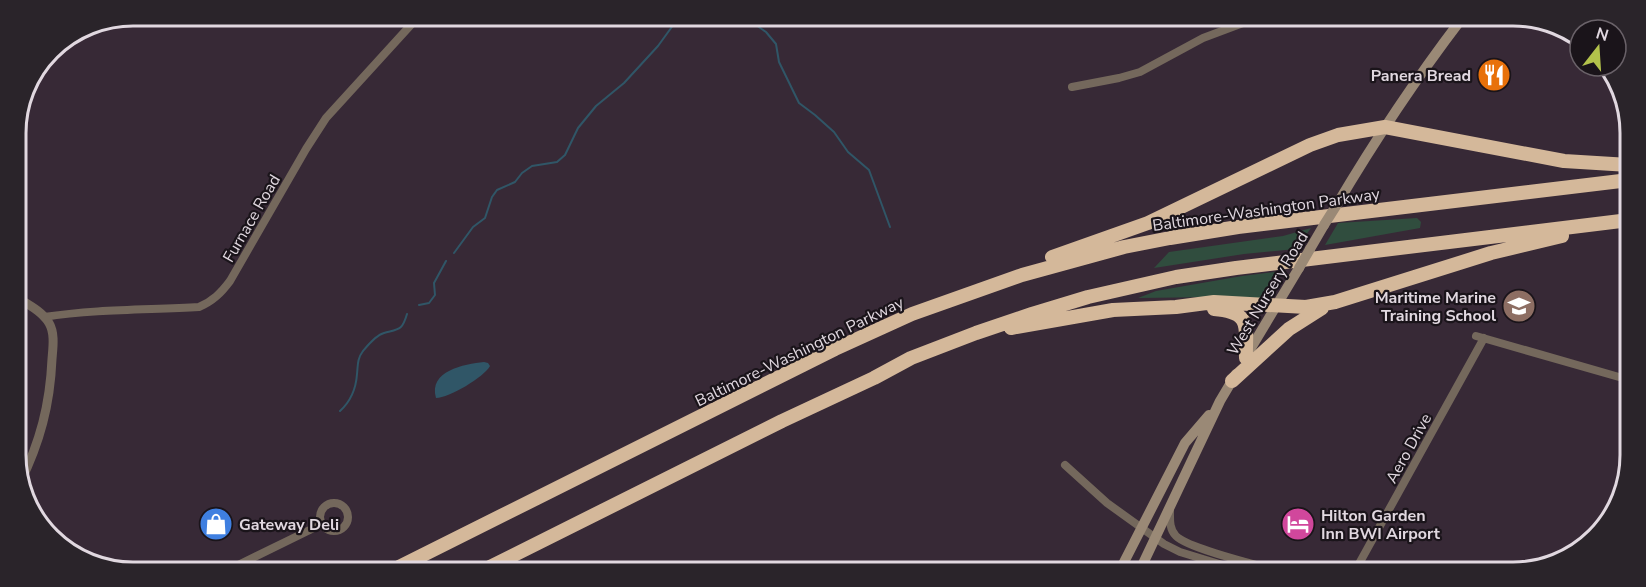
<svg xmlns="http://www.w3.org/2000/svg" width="1646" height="587" font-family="'Nunito Sans',sans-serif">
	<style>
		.green { fill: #304d3e }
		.water { fill: #305667 }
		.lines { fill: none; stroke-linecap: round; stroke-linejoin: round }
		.stream { stroke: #305667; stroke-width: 2 }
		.minor { stroke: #74685c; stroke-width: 8 }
		.tertiary { stroke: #74685c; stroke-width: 9 }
		.secondary { stroke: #9a8976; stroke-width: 10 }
		.motorway { stroke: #d4b89a; stroke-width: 14 }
		.secondary-bridge { stroke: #9a8976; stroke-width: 10 }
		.labels { text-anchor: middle; stroke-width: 4.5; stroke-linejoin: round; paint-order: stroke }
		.poi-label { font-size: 16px; font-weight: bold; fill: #e1d8e0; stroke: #1a141a; text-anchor: end }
		.street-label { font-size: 16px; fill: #e1d8e0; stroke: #1a141a }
		.rim { fill: none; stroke: #e1d8e0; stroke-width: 3 }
	</style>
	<rect width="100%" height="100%" fill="#372936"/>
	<path class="green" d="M1417,218L1421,222L1420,228L1325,245L1338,223Z
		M1311,228L1296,249L1244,254L1154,268L1169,252L1283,236Z
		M1282,271L1263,299L1215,297L1138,298L1156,291L1242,276Z"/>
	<path class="water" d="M484,362L488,363L490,366C484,377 449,398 436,398C428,371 464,364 484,362Z"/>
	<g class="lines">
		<path class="stream" d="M746,18L766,32L776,44L779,62L799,103L815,115L834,132L848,152L869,170L890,227
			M454,253L473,227L485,218L492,197L497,190L515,182L522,173L532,166L557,162L565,155L578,128L596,106L624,83L658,46L679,17
			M419,305L429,303L435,295L434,283L446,261
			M340,411C351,401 356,389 357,374C358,365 357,359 363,351C368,345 376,335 384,333C399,329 402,331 407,314"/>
		<path class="minor" d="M1072,87L1119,78L1140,72L1203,38L1251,20
			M44,317C96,309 147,310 199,307C213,301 221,293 230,281L306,149L326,118L419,16
			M1476,336L1626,379
			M1065,465L1107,503L1164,544L1180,552L1242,571
			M320 517a14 14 0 1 1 28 0a14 14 0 1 1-28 0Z
			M1170,510C1170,519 1169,529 1176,536C1189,549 1258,565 1279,571
			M236,566L322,524
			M1355,571L1484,338"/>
		<path class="tertiary" d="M16,297C27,304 42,311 49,323C55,333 53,347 52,359C50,405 40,442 20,483"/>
		<path class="secondary" d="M1336,206C1374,142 1415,80 1460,21
			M1310,249L1324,225
			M1245,358L1299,268
			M1120,570L1185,443L1209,415
			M1140,570L1220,401L1236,374"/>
		<path class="motorway" d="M1052,257L1148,223L1310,145L1338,135L1385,127L1564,161L1629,165
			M1214,309C1254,312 1245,329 1246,358
			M1011,328L1113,310L1176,307L1214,302L1306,307L1335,302L1491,253L1562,236
			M1232,381L1289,329L1322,308
			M399,567L835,349L912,314L1022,275L1124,247L1170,238L1238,227L1629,180
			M490,567L782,421L874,378L911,358L976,333L1032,314L1088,297L1176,277L1236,268L1629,220"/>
		<path class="secondary-bridge" d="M1324,225L1336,206
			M1299,268L1310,249"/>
	</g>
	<defs>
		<g id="restaurant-disc" transform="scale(1.725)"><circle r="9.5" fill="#e8710a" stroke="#1a141a"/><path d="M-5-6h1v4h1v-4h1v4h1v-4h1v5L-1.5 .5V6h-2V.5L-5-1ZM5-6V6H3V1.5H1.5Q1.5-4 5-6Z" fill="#fff"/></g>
		<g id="school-disc" transform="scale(1.725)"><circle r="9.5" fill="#8d6e63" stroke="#1a141a"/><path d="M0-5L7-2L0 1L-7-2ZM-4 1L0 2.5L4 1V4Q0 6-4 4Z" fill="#fff"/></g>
		<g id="shop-disc" transform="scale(1.725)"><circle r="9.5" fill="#3f7fe0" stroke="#1a141a"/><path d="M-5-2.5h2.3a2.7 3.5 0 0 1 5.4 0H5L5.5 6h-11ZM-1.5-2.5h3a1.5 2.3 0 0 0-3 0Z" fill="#fff"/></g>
		<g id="hotel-disc" transform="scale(1.725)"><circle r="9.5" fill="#d1479c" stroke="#1a141a"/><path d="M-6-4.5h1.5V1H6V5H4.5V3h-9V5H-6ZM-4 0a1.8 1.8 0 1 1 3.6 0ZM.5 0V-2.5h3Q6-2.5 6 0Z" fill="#fff"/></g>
	</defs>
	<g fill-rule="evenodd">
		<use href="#restaurant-disc" x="1494" y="75"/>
		<use href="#school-disc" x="1519" y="306"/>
		<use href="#shop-disc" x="216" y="524"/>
		<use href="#hotel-disc" x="1298" y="524"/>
	</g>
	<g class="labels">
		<g class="poi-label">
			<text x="1471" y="81">Panera Bread</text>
			<text x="1496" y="303">Maritime Marine<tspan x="1496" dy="18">Training School</tspan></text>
			<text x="1321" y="521" text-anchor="start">Hilton Garden<tspan x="1321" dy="18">Inn BWI Airport</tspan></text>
			<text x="239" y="530" text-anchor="start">Gateway Deli</text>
		</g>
		<g class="street-label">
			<text transform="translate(1266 209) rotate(-8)" y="6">Baltimore-Washington Parkway</text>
			<text transform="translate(251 218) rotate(-60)" y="6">Furnace Road</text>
			<text transform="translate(1267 293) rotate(-59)" y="6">West Nursery Road</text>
			<text transform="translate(799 351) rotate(-26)" y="6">Baltimore-Washington Parkway</text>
			<text transform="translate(1408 448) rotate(-61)" y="6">Aero Drive</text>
		</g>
	</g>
	<path d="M0 0H1646V587H0ZM133 26H1513A107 107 0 0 1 1620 133V455A107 107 0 0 1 1513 562H133A107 107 0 0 1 26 455V133A107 107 0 0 1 133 26Z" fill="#2a242a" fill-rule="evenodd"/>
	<path class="rim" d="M133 26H1513A107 107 0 0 1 1620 133V455A107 107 0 0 1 1513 562H133A107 107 0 0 1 26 455V133A107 107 0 0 1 133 26Z"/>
	<g transform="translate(1598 48) rotate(17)"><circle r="28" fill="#1a141a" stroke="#6a6269" stroke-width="1.5"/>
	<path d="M0-4.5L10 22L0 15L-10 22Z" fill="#b3c24b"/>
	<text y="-9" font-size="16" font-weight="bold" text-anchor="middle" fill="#e1d8e0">N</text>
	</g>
</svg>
